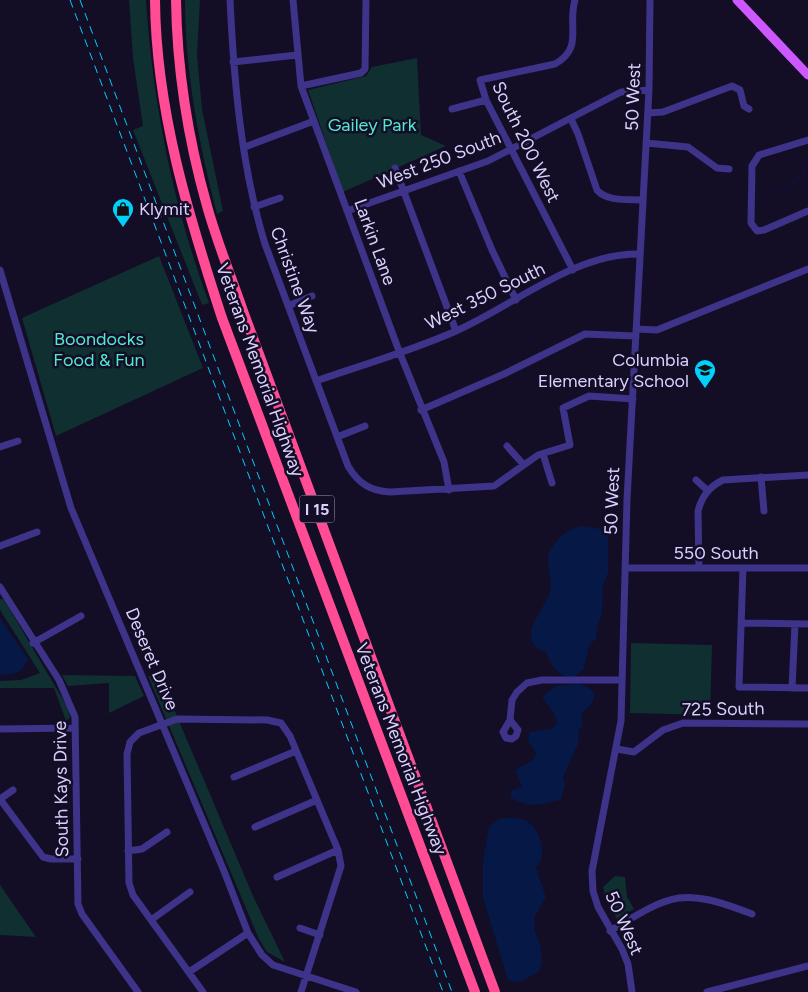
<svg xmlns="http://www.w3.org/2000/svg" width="808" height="992" font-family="Figtree,sans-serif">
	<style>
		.green { fill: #0f2f30 }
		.water { fill: #051846 }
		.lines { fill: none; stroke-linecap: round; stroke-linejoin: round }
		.stream { stroke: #051846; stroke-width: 1 }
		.minor { stroke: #3d3389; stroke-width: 7 }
		.major { stroke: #cd58ff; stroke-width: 9 }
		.highway { stroke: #ff4c95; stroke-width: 10 }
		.rail { stroke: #00d0fc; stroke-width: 1; stroke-dasharray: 8 6; stroke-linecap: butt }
		.labels { text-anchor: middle; stroke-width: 5; stroke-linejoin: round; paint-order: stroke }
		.shield { fill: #130d26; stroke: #9e96be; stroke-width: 1 }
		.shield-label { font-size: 16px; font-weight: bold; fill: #dad1ff }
		.street-label { font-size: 18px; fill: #dad1ff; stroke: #130d26 }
		.park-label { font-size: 18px; fill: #52eacf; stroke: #130d26 }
		.poi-label { font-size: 18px; fill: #dad1ff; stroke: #130d26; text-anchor: start }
	</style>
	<rect width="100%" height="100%" fill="#130d26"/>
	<path class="green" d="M129,0H146C153,104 173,205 209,303L202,305L133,130L143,126L133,58Z
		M185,0H200L197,55L202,109L223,211L217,214C199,144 185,72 185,0Z
		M417,58L421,135L446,146L343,192L308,90L366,76L372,67Z
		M159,256L203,368L56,436L22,318Z
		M0,599H3L9,608L68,708L70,718L66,721L54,688H0V681L21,680L40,673L0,610Z
		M631,643L712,645L710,715L630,713Z
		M62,675L135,676L144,696L109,713V683L68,686Z
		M148,676H160L253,896L285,962L267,952L259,939Z
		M615,876L625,877L627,897L634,909L617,919L605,896L603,887Z
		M0,885L36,937L0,935Z"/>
	<path class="water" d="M581,526L608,530V573L603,586L602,615L597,627L596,639L589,645L584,669L573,678C558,676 551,666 546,652C513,642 543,611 549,594C554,582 545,564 549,552C550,549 554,545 556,542C563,533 570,529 581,526Z
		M0,618L28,659C22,674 15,674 0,675Z
		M578,684C602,690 597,701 581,714L583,725L579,729L578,744L563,778L565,784L561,800C539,803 534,810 511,798V790L522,787L515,770L533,760L536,753L528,741L529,732L551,729L557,724L555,715L542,697L556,686Z
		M501,818C509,818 517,817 525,820C537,825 544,845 542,858C541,861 538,865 536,868L546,897L534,918L535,931L541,947L542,962L539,972L520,982L508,980L483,898V861L489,826Z"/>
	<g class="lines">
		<path class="stream" d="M777,192L802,176L807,162
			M608,530L615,523"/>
		<path class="minor" d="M230,0C234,81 241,166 265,244L348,466C358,483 370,491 390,492L494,486L538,455L570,445L563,408L589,396L633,399
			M293,0L301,86L399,351L444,462L449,490
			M233,62L297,55
			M301,86L361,73L365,69L366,0
			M452,109L486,100
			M648,113L663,112L732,86L740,90L744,106L749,109
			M571,119L578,134L597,190C607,202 628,199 643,200
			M808,140L759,155L752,166L751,223L757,231L764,230L808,211
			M646,143L688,147L717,168L729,169
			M245,147L314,121
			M395,168L456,331
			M459,171L492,250L516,300
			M254,207L280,198
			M347,211L488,161L621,92L649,90
			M0,270L71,508L224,871L248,933L262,955L273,965L356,992
			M573,270L486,100L480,80L555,64C584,48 567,26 575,0
			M288,306L312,296
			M636,329L657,330L808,269
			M316,381C362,365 411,351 456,331C513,306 576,252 640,254
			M421,410L504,374L585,334L636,336
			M337,437L365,426
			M507,446L523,464
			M0,447L18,441
			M543,454L552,483
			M761,477L764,511
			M696,480L707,490
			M0,546L37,532
			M625,568H808
			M699,568L698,511C702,496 709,487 723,480L808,475
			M743,568L739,687L808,688
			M0,587L59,680L75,717L78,904L82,914L138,992
			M741,623L808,624
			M33,643L81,616
			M792,688L795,624
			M510,720L518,730L516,736L512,739L506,738L503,732L510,720L512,700L517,692L527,683L542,680H622
			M0,729L75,728
			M617,749L634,752L663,730L683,723L808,724
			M234,777L296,751
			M0,799L43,857L51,859H78
			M0,799L13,790
			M255,827L317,800
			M128,851L142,849L167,832
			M277,877L338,850
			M151,920L190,892
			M300,928L320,935
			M610,931C673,893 682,887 752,914
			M189,972L248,933
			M203,992L133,895L129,883L127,754L130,742L139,733L177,719L267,720L281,723L290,736L338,850L341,866L301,992
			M632,992L628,964L622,949L598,907L593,891L592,871L621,721L627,500L649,90L650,0
			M707,992L808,966"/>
		<path class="major" d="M737,0L808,75"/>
		<path class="highway" d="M155,0C156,110 188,214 222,318L475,992
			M176,0C177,70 188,139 207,206C217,242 231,276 243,311L495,992"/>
		<path class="rail" d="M70,0L443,992
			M80,0L452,992"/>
	</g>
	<defs>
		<g id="shop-pin" transform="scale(1.125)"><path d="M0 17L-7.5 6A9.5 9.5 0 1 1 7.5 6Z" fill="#00d0fc" stroke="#130d26"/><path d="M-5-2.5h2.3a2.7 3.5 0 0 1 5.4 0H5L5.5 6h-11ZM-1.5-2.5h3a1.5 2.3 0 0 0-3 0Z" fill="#111"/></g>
		<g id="school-pin" transform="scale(1.125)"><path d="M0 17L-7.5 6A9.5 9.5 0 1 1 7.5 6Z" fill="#00d0fc" stroke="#130d26"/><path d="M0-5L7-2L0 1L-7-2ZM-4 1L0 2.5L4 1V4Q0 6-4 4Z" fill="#111"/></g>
	</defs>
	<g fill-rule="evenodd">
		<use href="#shop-pin" x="123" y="209"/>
		<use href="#school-pin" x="705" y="370"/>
	</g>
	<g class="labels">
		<rect class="shield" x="299.5" y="495.5" width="35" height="27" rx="4"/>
		<g class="shield-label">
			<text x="317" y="515">I 15</text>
		</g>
		<g class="street-label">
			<text transform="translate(633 97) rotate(-88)" y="6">50 West</text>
			<text transform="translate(526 142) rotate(64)" y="6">South 200 West</text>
			<text transform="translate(439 160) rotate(-21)" y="6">West 250 South</text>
			<text transform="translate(375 242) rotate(70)" y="6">Larkin Lane</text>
			<text transform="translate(295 280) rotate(70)" y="6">Christine Way</text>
			<text transform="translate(485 296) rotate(-26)" y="6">West 350 South</text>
			<text transform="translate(260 370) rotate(70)" y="6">Veterans Memorial Highway</text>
			<text transform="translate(612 501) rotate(-88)" y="6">50 West</text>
			<text x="716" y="559">550 South</text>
			<text transform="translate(152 659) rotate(67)" y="6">Deseret Drive</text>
			<text transform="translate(723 709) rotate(-1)" y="6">725 South</text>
			<text transform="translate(401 749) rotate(69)" y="6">Veterans Memorial Highway</text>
			<text transform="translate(61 789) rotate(-91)" y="6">South Kays Drive</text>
			<text transform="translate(624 923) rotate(66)" y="6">50 West</text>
		</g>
		<g class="park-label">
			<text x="372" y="131">Gailey Park</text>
			<text x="99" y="345">Boondocks<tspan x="99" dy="21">Food &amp; Fun</tspan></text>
		</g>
		<g class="poi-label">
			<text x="139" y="215">Klymit</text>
			<text x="689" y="366" text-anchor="end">Columbia<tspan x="689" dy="21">Elementary School</tspan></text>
		</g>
	</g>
</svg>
